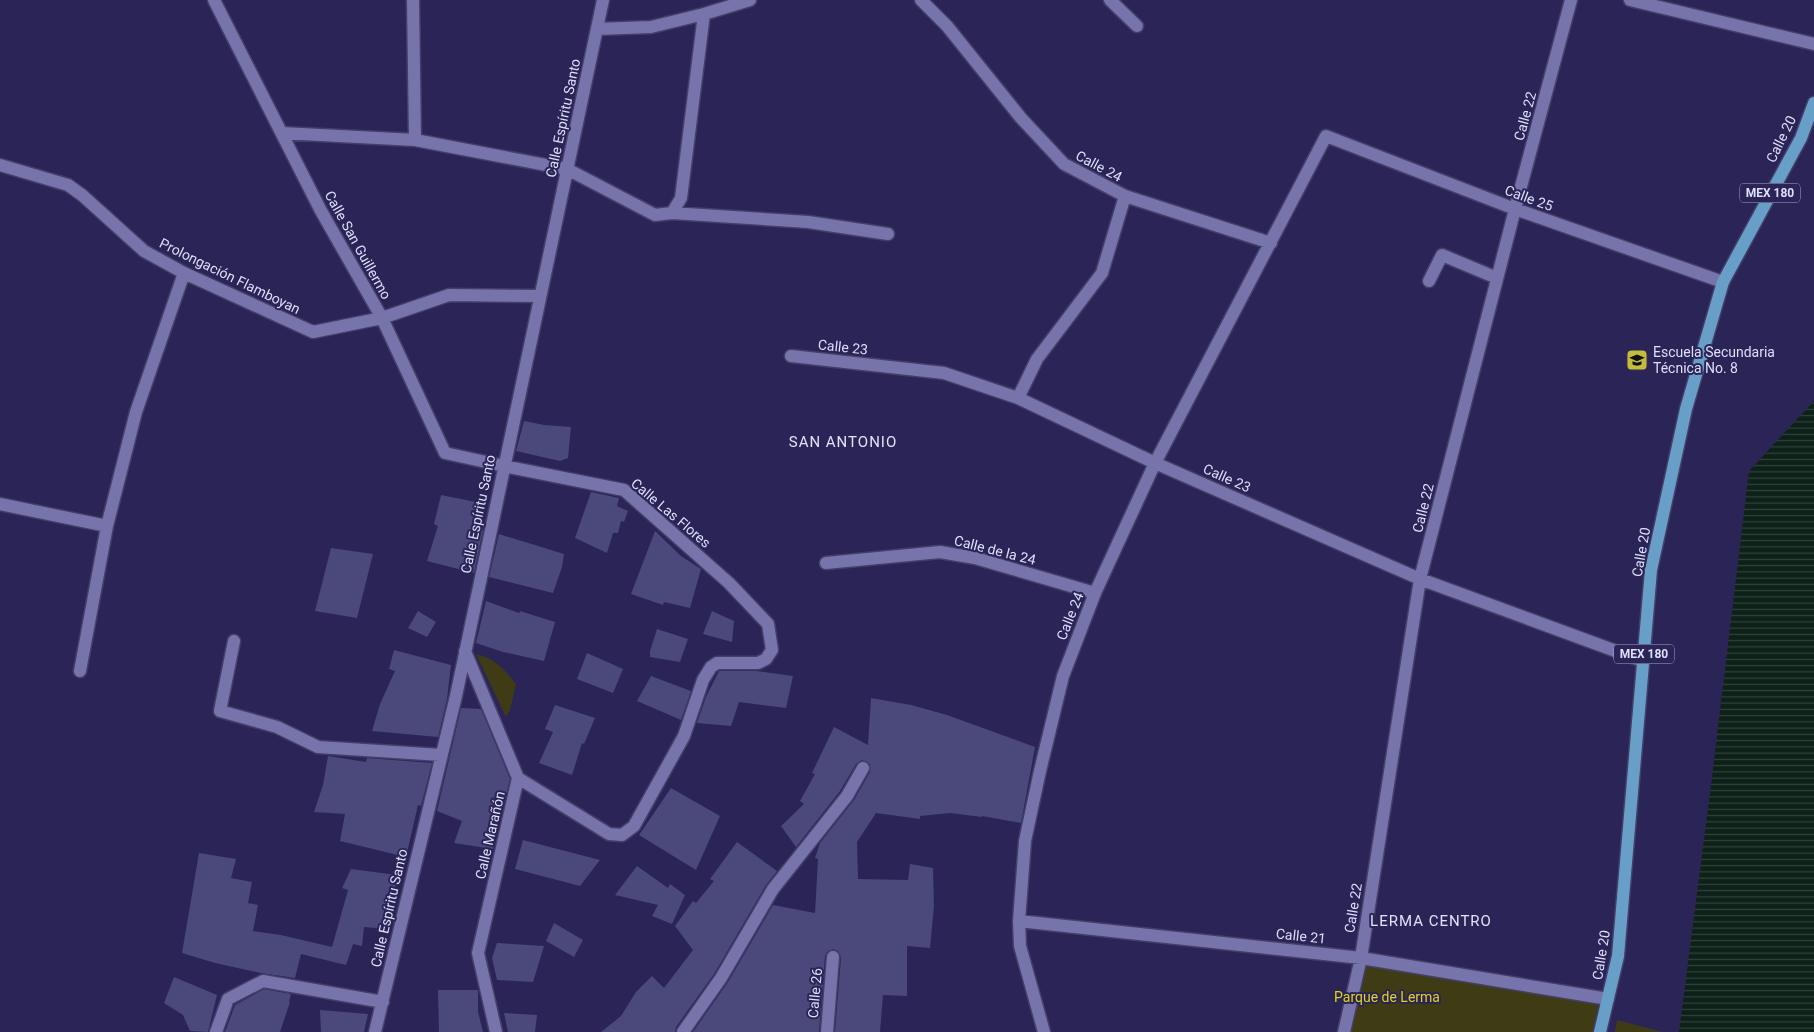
<svg xmlns="http://www.w3.org/2000/svg" width="1814" height="1032" font-family="Roboto,sans-serif">
	<style>
		.green { fill: #3f3c15 }
		.water { fill: url(#water-rules) }
		.building { fill: #4b487c }
		.lines { fill: none; stroke-linecap: round; stroke-linejoin: round }
		.minor-casing { stroke: #443e68; stroke-width: 15 }
		.major-casing { stroke: #443e68; stroke-width: 15 }
		.minor { stroke: #7674ab; stroke-width: 12 }
		.major { stroke: #689fc9; stroke-width: 12 }
		.labels { text-anchor: middle; stroke-width: 4; stroke-linejoin: round; paint-order: stroke }
		.shield { fill: #2a2556; stroke: #a8a7cc; stroke-width: 1 }
		.shield-label { font-size: 12px; font-weight: bold; fill: #dedffe }
		.street-label { font-size: 14px; fill: #dedffe; stroke: #2a2556 }
		.poi-label { font-size: 14px; fill: #dedffe; stroke: #2a2556; text-anchor: start }
		.park-label { font-size: 14px; fill: #e0d21d; stroke: #2a2556 }
		.neighbourhood-label { font-size: 15px; letter-spacing: 1px; fill: #e0e1fa; stroke: #2a2556 }
	</style>
	<defs>
		<pattern id="water-rules" width="6" height="5" patternUnits="userSpaceOnUse" patternTransform="scale(1.25)"><rect width="6" height="5" fill="#0e2119"/><path d="M0 2.5h6" fill="none" stroke="#31413c"/></pattern>
	</defs>
	<rect width="100%" height="100%" fill="#2a2556"/>
	<path class="green" d="M476,654C496,659 504,669 516,684L510,710L506,717Z
		M1361,958L1608,999L1600,1032H1344Z
		M1617,1020L1662,1032H1615Z"/>
	<path class="water" d="M1814,401V1032H1679L1711,785L1749,471Z"/>
	<path class="building" d="M524,421L544,425L571,427L568,458L560,461L516,451Z
		M591,492L619,498L617,506L628,511L624,522L621,521L618,533H613L607,553L575,538Z
		M441,495L486,504L482,529L483,530L474,573L427,561L438,526L434,524Z
		M655,531L681,556L701,569L690,608L664,602L663,605L631,594Z
		M499,534L564,554L562,567L553,593L489,577Z
		M331,548L373,554L357,618L315,611Z
		M486,601L519,613L520,611L555,622L544,661L503,652L476,643Z
		M418,611L436,622L427,637L408,628Z
		M712,611L734,621L732,642L703,634Z
		M657,629L688,639L680,662L650,657V651Z
		M394,650L451,665L447,699L438,737L372,731L380,704L395,671L389,669Z
		M587,653L623,669L613,693L577,679Z
		M719,671H756L793,676L786,708L739,702L731,726L697,723L706,697Z
		M651,676L691,691L681,720L637,701Z
		M871,698L911,705L947,715L1035,747L1021,823L982,816V817L950,813L920,816V819L876,813L857,842L858,879L908,880L910,864L933,868L934,906L930,948L907,946V996L883,995L880,1032H835L841,958L838,951L833,949L827,952L825,956L819,1032H693L728,982L773,905L815,913L818,859L815,858L820,843L854,800L870,772V764L862,760L856,764L840,791L796,847L781,826L804,804L800,801L815,774L812,773L834,727L868,745Z
		M555,705L595,718L584,744L582,743L572,775L539,763L553,732L545,729Z
		M461,708L481,709L510,779L500,820L493,835L496,836L493,849L454,843L462,821L437,811Z
		M328,756L366,762L367,758L432,763L421,806L418,805L406,857L340,841L345,814L314,812L323,785Z
		M671,788L720,816L696,870L639,835Z
		M523,840L600,860L580,886L515,869Z
		M737,842L777,871L766,885L714,974L676,1027L675,1032H601L621,1016L636,992L652,976L664,988L693,950L675,926L693,901L696,903L714,881L710,879Z
		M199,853L236,859L231,878L252,882L248,903L258,905L253,931L281,935L332,947L348,890L342,888L351,869L397,875L394,901L393,900L388,929L364,927L362,946L353,944L346,965L301,954L295,978L261,973L215,963L182,953Z
		M637,866L668,888L670,884L685,895L672,924L652,916L658,905L615,895Z
		M554,923L583,940L574,957L546,941Z
		M497,943L544,946L533,982L497,980L492,958Z
		M174,977L217,995L208,1032L190,1031L183,1015L164,1003Z
		M264,989L291,994L289,1002H290L280,1032H225L235,1005Z
		M438,990H478V1012L483,1032H439Z
		M320,1010L368,1014L364,1032H321Z
		M504,1013L537,1015L535,1032H508Z"/>
	<g class="lines">
		<g class="minor-casing">
			<path id="minor" d="M214,0L321,211L382,318L445,453L504,466L624,490L729,583L768,624L772,650L766,659L758,663H717L711,667L703,680L684,736L634,826L622,835L609,834L518,778
				M413,0L415,140
				M921,0L947,26L1021,118L1064,164L1125,196L1271,243
				M1110,0L1137,26
				M1630,0L1814,44
				M597,29L651,27L704,14L750,0
				M282,133L415,140L567,169L655,215L672,213L808,222L888,234
				M0,165L68,185L82,195L144,251L184,273L313,332L382,318L449,295L540,296
				M672,213L681,198L704,14
				M1429,281L1442,255L1497,278
				M791,356L944,373L1018,398L1155,463L1420,579L1643,661
				M1018,398L1037,359L1102,273L1125,196
				M0,504L107,526
				M826,563L940,552L975,558L1095,593
				M234,641L220,711L277,727L318,747L441,755
				M465,651L518,778L478,953L496,1032
				M80,671L107,526L136,412L184,273
				M1019,921L1361,958L1608,999
				M216,1032L228,999L263,981L383,1002
				M375,1032L456,696L603,0
				M683,1032L721,978L773,889L847,796L863,768
				M827,1032L833,957
				M1044,1032L1020,946L1019,921L1025,841L1040,771L1063,676L1095,593L1155,463L1326,136L1515,209L1723,282
				M1344,1032L1361,958L1420,579L1515,209L1571,0"/>
		</g>
		<g class="major-casing">
			<path id="major" d="M1600,1032L1618,956L1651,570L1686,409L1723,282L1801,138L1814,103"/>
		</g>
		<use href="#minor" class="minor"/>
		<use href="#major" class="major"/>
	</g>
	<defs>
		<g id="school-square" transform="scale(1.125)"><rect x="-9" y="-9" width="18" height="18" rx="4" fill="#c6bc3c" stroke="#2a2556"/><path d="M0-5L7-2L0 1L-7-2ZM-4 1L0 2.5L4 1V4Q0 6-4 4Z" fill="#111"/></g>
	</defs>
	<g fill-rule="evenodd">
		<use href="#school-square" x="1637" y="360"/>
	</g>
	<g class="labels">
		<g class="shield">
			<rect x="1740" y="183.5" width="60" height="19" rx="4"/>
			<rect x="1614" y="644.5" width="60" height="19" rx="4"/>
		</g>
		<g class="shield-label">
			<text x="1770" y="197">MEX 180</text>
			<text x="1644" y="658">MEX 180</text>
		</g>
		<g class="street-label">
			<text transform="translate(1525 116) rotate(-75)" y="5">Calle 22</text>
			<text transform="translate(563 118) rotate(-78)" y="5">Calle Espíritu Santo</text>
			<text transform="translate(1781 139) rotate(-64)" y="5">Calle 20</text>
			<text transform="translate(1099 166) rotate(28)" y="5">Calle 24</text>
			<text transform="translate(1529 198) rotate(20)" y="5">Calle 25</text>
			<text transform="translate(358 245) rotate(61)" y="5">Calle San Guillermo</text>
			<text transform="translate(230 276) rotate(26)" y="5">Prolongación Flamboyan</text>
			<text transform="translate(843 347) rotate(6)" y="5">Calle 23</text>
			<text transform="translate(1227 478) rotate(24)" y="5">Calle 23</text>
			<text transform="translate(1423 508) rotate(-76)" y="5">Calle 22</text>
			<text transform="translate(671 513) rotate(40)" y="5">Calle Las Flores</text>
			<text transform="translate(478 514) rotate(-78)" y="5">Calle Espíritu Santo</text>
			<text transform="translate(995 550) rotate(14)" y="5">Calle de la 24</text>
			<text transform="translate(1641 552) rotate(-80)" y="5">Calle 20</text>
			<text transform="translate(1070 616) rotate(-68)" y="5">Calle 24</text>
			<text transform="translate(490 835) rotate(-77)" y="5">Calle Marañón</text>
			<text transform="translate(389 908) rotate(-77)" y="5">Calle Espíritu Santo</text>
			<text transform="translate(1353 908) rotate(-81)" y="5">Calle 22</text>
			<text transform="translate(1301 936) rotate(6)" y="5">Calle 21</text>
			<text transform="translate(1601 955) rotate(-81)" y="5">Calle 20</text>
			<text transform="translate(815 993) rotate(-85)" y="5">Calle 26</text>
		</g>
		<g class="poi-label">
			<text x="1653" y="357">Escuela Secundaria<tspan x="1653" dy="16">Técnica No. 8</tspan></text>
		</g>
		<g class="park-label">
			<text x="1387" y="1002">Parque de Lerma</text>
		</g>
		<g class="neighbourhood-label">
			<text x="843" y="447">SAN ANTONIO</text>
			<text x="1431" y="926">LERMA CENTRO</text>
		</g>
	</g>
</svg>
